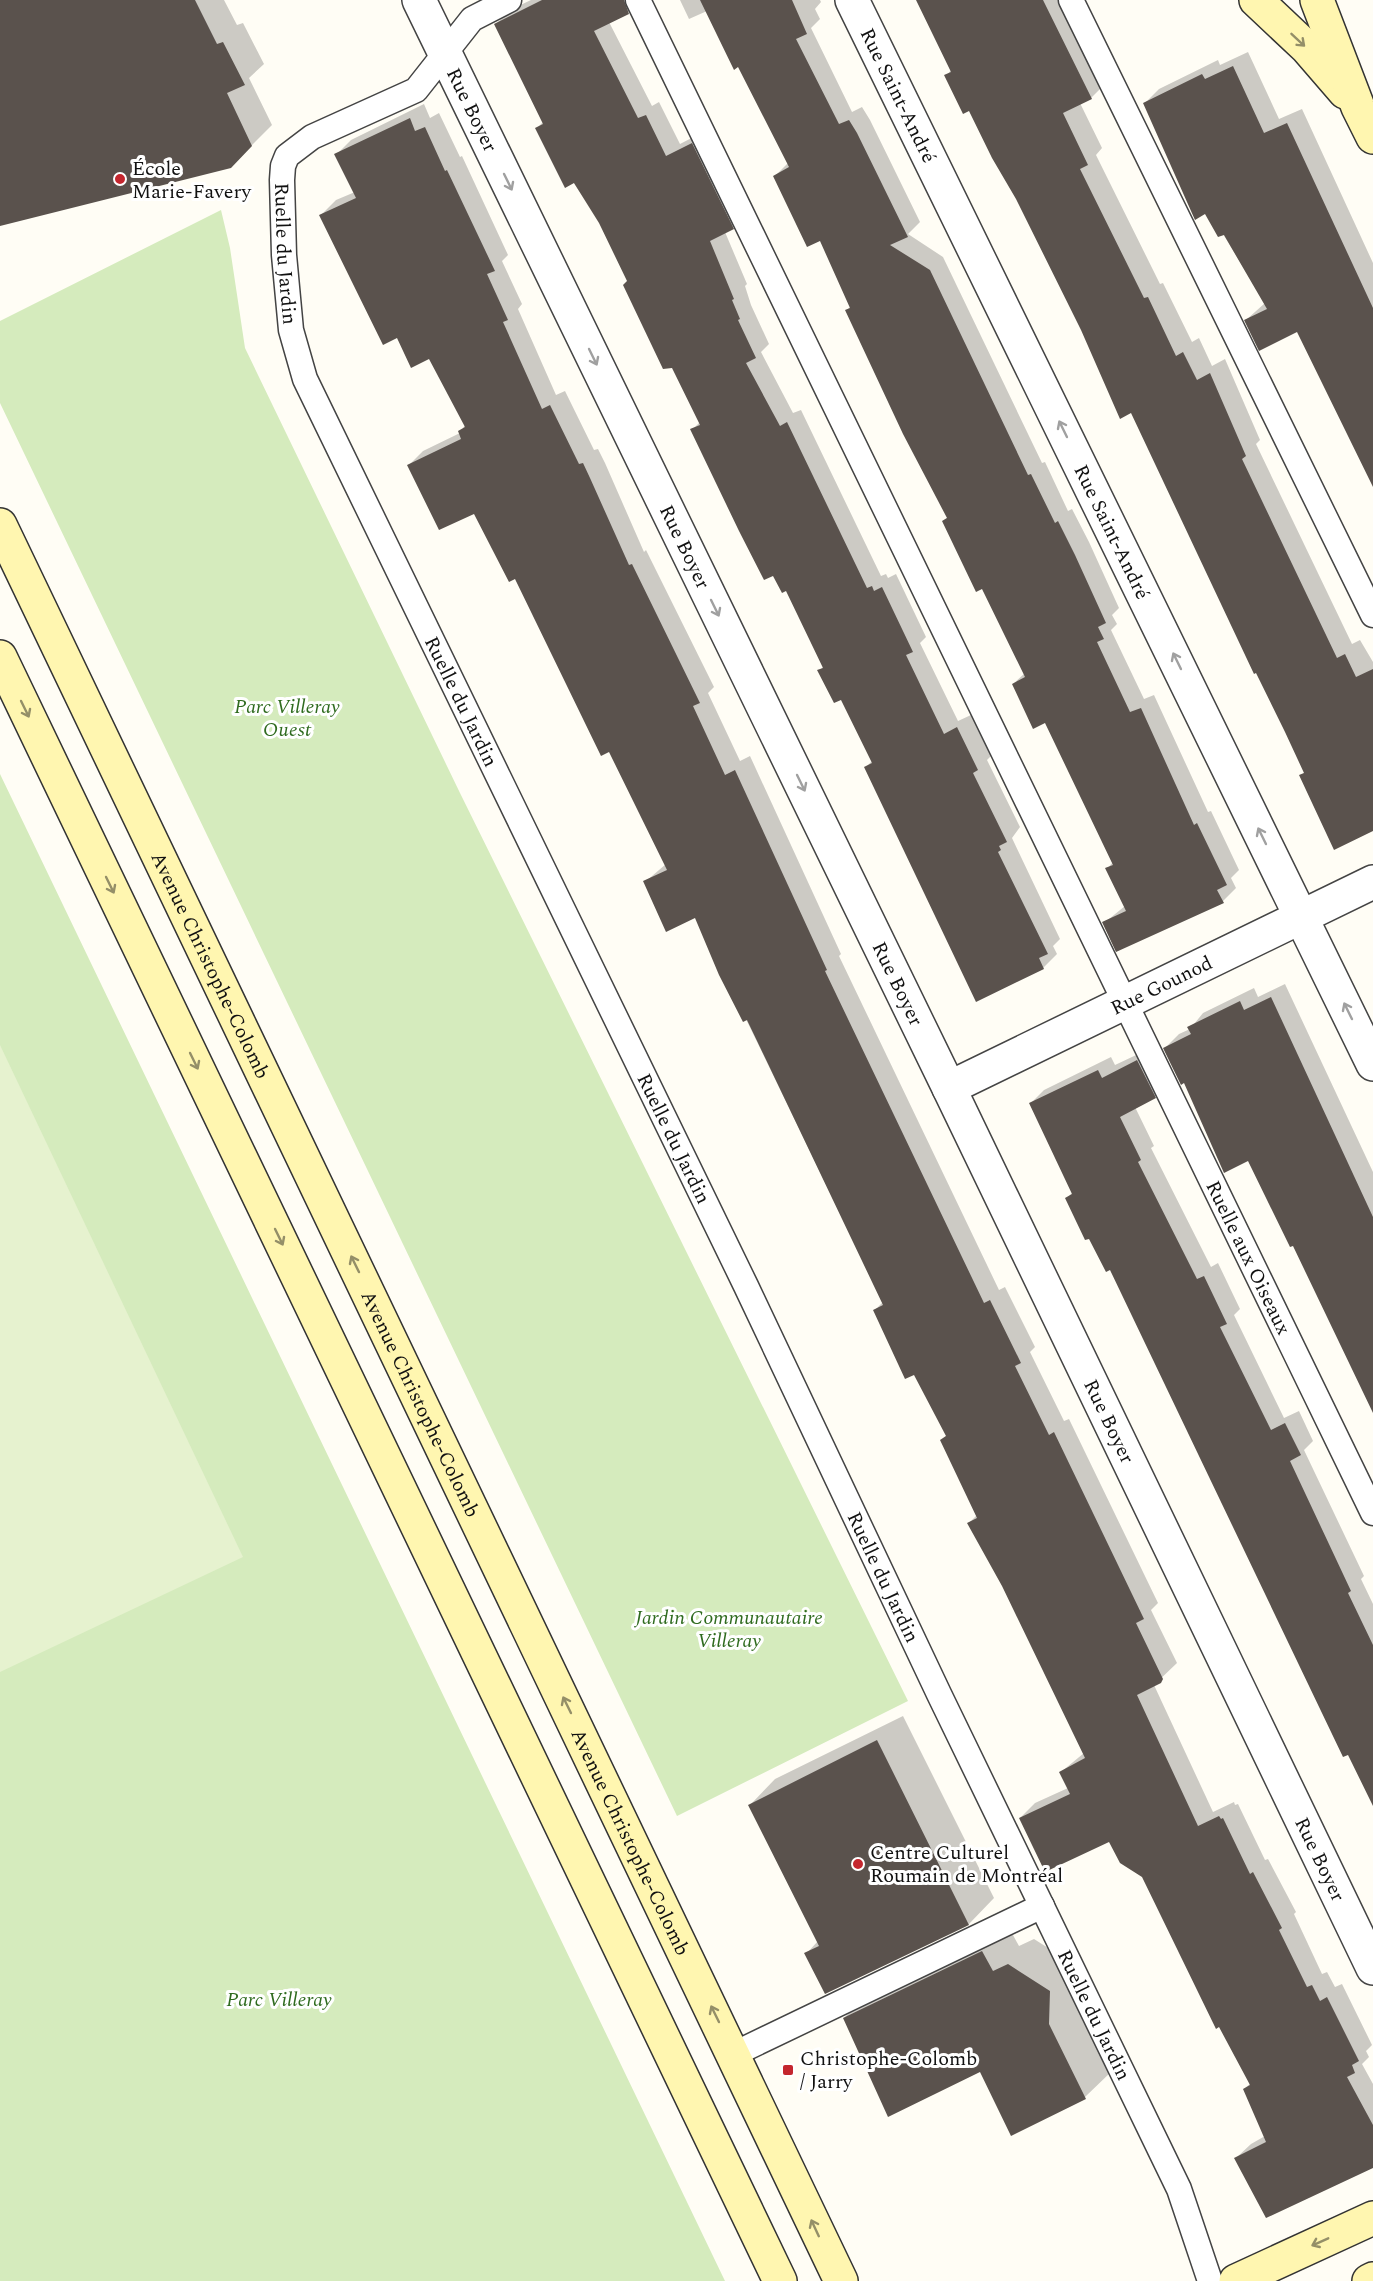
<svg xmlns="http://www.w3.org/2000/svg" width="1373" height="2281" font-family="Spectral,serif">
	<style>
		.green { fill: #d5ebbd }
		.pitch { fill: #e6f2cf }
		.shadow { fill: #0003 }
		.building { fill: #5a524d }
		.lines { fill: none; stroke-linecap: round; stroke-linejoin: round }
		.lane-casing { stroke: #444; stroke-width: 27 }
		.street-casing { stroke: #444; stroke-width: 36 }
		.secondary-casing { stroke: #333; stroke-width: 36 }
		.lane { stroke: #fff; stroke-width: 24 }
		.street { stroke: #fff; stroke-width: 33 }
		.secondary { stroke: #fff6b0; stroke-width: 33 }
		.oneway { stroke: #948f68 }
		.oneway2 { stroke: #a0a0a0 }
		.poi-dot { fill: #c4262e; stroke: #fff; stroke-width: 2 }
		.labels { text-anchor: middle; stroke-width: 6; stroke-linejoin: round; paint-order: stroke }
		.street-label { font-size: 20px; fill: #111; stroke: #fff }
		.poi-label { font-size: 20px; fill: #111; stroke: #fff; text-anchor: start }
		.park-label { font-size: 20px; font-style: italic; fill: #2f6b1f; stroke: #fff }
	</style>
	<rect width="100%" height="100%" fill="#fffdf5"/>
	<path class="green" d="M221,210L230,248L245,348L460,793L908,1701L677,1816L0,403V321Z
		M0,774L725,2281H0Z"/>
	<path class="pitch" d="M0,1045L243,1557L0,1672Z"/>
	<path class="shadow" d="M0,0H224L237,25L243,23L264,64L249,78L272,125L251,146L0,225Z
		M531,0H640L628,13L609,22L652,106L659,102L680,144L705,131L746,215L725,232L747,284L745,286L751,305L769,344L761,352L793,413L801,410L881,576L886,574L888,578L896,574L926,637L920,643L958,721L971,715L991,756L987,760L1020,827L1012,838L1060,939L1053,946L1057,954L1043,968L866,767L872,761L841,698L819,671L824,666L786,589L774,574L692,430L700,422L600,222L537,128L544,121L496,24L510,10Z
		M680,0H820L821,2L815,9L820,19L811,28L852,112L862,107L870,120L920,222L908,234L943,257L1042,463L1045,462L1068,511L1072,509L1089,542L1119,608L1112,615L1117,624L1111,630L1144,699L1154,695L1208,812L1211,811L1239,870L1231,878L1236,888L1223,901L1104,923L1125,906L1107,869L1113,862L1045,721L1013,684L1025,673L983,587L943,521L948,517L847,310L851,306L821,239L774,177L789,162L739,65L707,11L689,19Z
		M918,0H1060L1106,83L1091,98L1080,103L1102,148L1096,155L1160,284L1163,283L1192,342L1199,338L1212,366L1225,359L1260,440L1256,444L1352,644L1360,640L1373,662V830L1301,776L1305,772L1131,411L1082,330L1018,198L970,110L946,76L952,69Z
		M1248,52L1279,119L1302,109L1373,263V484L1298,330L1246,320L1265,303L1144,104L1159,89L1218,60L1220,65Z
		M424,104L430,118L439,113L460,157L462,156L508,255L502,261L522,304L518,309L556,395L565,391L594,450L598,449L605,463L644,552L646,550L714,687L708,693L740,761L750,756L841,954L839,956L999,1290L1005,1287L1035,1347L1030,1352L1064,1421L1069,1419L1158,1603L1151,1610L1177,1663L1154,1685L1213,1812L1234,1802L1235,1805L1238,1804L1265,1860L1268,1859L1296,1912L1294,1914L1322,1974L1327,1972L1335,1987L1342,1984L1372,2045L1366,2051L1369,2057L1362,2064L1373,2084V2167L1236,2158L1251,2144L1265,2136L1244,2089L1251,2083L1143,1876L1110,1840L1020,1818L1035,1803L1068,1788L1061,1772L1084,1753L1003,1585L969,1523L977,1515L942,1440L947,1435L915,1373L875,1310L883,1302L696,916L645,882L666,864L610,750L516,577L474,512L409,465L423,451L460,433L465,425L430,357L397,336L321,215L336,200L355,192L336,155L351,140Z
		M1285,984L1373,1172V1368L1294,1244L1249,1159L1185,1081L1165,1048L1179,1034L1190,1029L1203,1013L1254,988L1258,997Z
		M1151,1048L1168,1084L1155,1097L1135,1107L1154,1146L1151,1148L1211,1267L1218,1263L1240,1309L1234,1315L1284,1418L1299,1411L1313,1441L1304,1450L1364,1576L1361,1579L1373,1604V1803L1111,1268L1067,1198L1073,1192L1030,1104L1044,1090L1111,1057L1115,1065Z
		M903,1716L994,1898L969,1924L825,1992L806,1954L818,1941L750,1805L775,1779Z
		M1008,1926L1019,1946L1034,1939L1075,1965L1111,2072L1085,2097L981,2070L844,2018L870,1992Z"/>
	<path class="building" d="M0,0H195L217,44L223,42L245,85L227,93L252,146L231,168L0,226Z
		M542,0H624L629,14L594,31L638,118L646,115L666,156L692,143L734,229L710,241L734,299L732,300L740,319L738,320L756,358L746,363L780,426L787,422L867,588L872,586L874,591L882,587L913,652L906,655L944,734L957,727L978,770L973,773L1007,842L999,846L1001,850L998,852L1048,954L1039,958L1044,969L976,1002L864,767L872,763L841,700L834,703L817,670L823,668L786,591L782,593L773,576L764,580L739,531L690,429L700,425L672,368L663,369L623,285L627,281L599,223L574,183L565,188L535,128L543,124L494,24Z
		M700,0H792L807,34L796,39L839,124L849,120L857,133L908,237L890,245L930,270L1028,475L1031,474L1055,523L1058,521L1075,555L1106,623L1098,627L1104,639L1097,642L1130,712L1141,708L1194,825L1197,823L1227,885L1217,890L1224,903L1116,952L1102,922L1126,911L1105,868L1113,865L1045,723L1033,729L1012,684L1025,677L982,589L976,592L942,521L947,518L903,434L845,310L850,308L820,241L807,247L773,176L789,167L738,67L734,70Z
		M916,0H1043L1092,99L1063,113L1088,165L1080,169L1144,298L1148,297L1176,356L1183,352L1197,380L1210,373L1246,456L1242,459L1337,658L1345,654L1356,677L1373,669V831L1334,850L1299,775L1304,773L1285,732L1256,673L1254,674L1131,413L1120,419L1081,330L1016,199L992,158L969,111L963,114L944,75L951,72Z
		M1233,66L1264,133L1287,123L1373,308V487L1297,332L1259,351L1244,320L1267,309L1224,235L1218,237L1205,214L1195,220L1143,103L1202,74L1205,79Z
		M410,118L415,131L425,127L445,171L447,170L495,271L487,274L508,320L503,322L542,409L550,405L579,464L583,463L590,478L629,565L632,564L700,703L693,706L725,775L735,770L827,970L825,971L984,1303L990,1300L1021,1363L1015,1366L1049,1435L1054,1432L1144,1619L1136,1623L1163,1679L1161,1683L1137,1695L1198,1826L1219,1816L1221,1819L1223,1818L1250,1874L1253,1872L1282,1928L1279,1930L1307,1987L1312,1985L1320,2001L1327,1997L1359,2061L1352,2065L1355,2073L1347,2077L1373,2125V2168L1266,2218L1234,2158L1266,2142L1243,2089L1250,2085L1219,2027L1216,2029L1142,1877L1120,1863L1109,1842L1045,1872L1019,1818L1070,1794L1059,1772L1085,1758L1002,1586L967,1523L977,1518L940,1440L946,1436L914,1375L905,1379L873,1310L883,1305L770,1068L747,1020L743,1022L719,975L695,918L666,932L643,881L667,870L609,752L601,756L515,579L509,582L474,514L439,530L407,465L461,439L458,431L465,427L429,359L411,368L397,338L383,345L319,215L356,198L334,154Z
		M1271,997L1373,1217V1413L1293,1246L1290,1247L1248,1161L1224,1173L1184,1083L1181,1085L1163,1048L1191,1034L1187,1027L1240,1001L1244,1010Z
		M1137,1060L1156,1098L1120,1117L1141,1160L1138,1162L1197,1279L1204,1276L1227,1324L1220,1327L1271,1430L1285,1423L1301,1455L1290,1461L1351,1591L1348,1593L1373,1645V1806L1348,1755L1343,1757L1110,1270L1106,1272L1089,1239L1085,1240L1065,1198L1072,1194L1029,1103L1098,1070L1102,1078Z
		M877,1740L969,1925L825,1994L804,1953L819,1946L748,1805Z
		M982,1951L993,1971L1008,1964L1050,1991L1049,2024L1086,2099L1011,2136L980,2072L888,2117L843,2018Z"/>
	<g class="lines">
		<g class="lane-casing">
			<g id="lane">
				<path id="s1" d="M509,0L472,19L416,90L312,137L287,156L283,166L282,180L284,255L291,330L305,379L746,1286L939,1694L1179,2189L1210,2281"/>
				<path id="s2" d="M638,0L1373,1513"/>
				<path d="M1071,0L1373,615"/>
				<path d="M734,2054L1042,1906"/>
			</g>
		</g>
		<g class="street-casing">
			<g id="street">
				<path id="s3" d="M419,0L949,1088L1373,1968"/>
				<path id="s4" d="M852,0L1373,1064"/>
				<path id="s5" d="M949,1088L1373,882"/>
			</g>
		</g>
		<g class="secondary-casing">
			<g id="secondary">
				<path d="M1256,0L1307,48L1345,92"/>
				<path d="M1317,0L1358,107L1373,137"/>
				<path id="s6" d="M0,525L841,2281"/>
				<path d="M0,657L780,2281"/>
				<path d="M1236,2281L1373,2218"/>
				<path d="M1369,2281L1373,2279"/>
			</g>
		</g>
		<use href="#lane" class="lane"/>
		<use href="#street" class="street"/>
		<use href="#secondary" class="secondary"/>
	</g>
	<defs><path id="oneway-shaft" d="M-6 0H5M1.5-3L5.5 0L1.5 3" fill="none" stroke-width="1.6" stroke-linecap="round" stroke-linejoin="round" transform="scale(1.5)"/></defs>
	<g class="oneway">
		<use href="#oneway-shaft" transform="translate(1298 40) rotate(43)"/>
		<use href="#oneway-shaft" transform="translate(25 709) rotate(64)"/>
		<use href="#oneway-shaft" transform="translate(110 885) rotate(64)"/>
		<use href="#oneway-shaft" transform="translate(194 1061) rotate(64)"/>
		<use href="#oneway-shaft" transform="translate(279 1237) rotate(64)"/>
		<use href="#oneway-shaft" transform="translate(355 1264) rotate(-116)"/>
		<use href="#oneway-shaft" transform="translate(567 1705) rotate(-116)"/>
		<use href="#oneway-shaft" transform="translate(715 2014) rotate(-116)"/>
		<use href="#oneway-shaft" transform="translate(815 2228) rotate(-115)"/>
		<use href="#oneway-shaft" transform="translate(1320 2242) rotate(156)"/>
	</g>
	<g class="oneway2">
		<use href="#oneway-shaft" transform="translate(508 182) rotate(64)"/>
		<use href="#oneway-shaft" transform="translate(593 357) rotate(64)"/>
		<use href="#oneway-shaft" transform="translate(1063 429) rotate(-116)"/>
		<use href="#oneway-shaft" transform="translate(715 608) rotate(64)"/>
		<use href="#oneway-shaft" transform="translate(1177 661) rotate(-116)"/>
		<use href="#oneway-shaft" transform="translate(801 783) rotate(64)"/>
		<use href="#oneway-shaft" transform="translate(1262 836) rotate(-116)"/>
		<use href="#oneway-shaft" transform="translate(1348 1011) rotate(-116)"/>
	</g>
	<g class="poi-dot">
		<circle cx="120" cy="179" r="6"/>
		<circle cx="858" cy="1864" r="6"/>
		<rect x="782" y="2064" width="12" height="12" rx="3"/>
	</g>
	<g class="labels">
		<g class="street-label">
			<text dy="7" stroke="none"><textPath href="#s4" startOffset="106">Rue Saint-André</textPath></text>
			<text dy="7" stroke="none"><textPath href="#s3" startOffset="122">Rue Boyer</textPath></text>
			<text dy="7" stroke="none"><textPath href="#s1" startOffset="376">Ruelle du Jardin</textPath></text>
			<text dy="7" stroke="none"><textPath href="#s4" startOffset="592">Rue Saint-André</textPath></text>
			<text dy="7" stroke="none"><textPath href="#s3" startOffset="608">Rue Boyer</textPath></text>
			<text dy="7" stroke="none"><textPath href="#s1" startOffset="862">Ruelle du Jardin</textPath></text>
			<text dy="7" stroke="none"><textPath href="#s6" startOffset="488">Avenue Christophe-Colomb</textPath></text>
			<text dy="7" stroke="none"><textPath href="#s3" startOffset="1094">Rue Boyer</textPath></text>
			<text dy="7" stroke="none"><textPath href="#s5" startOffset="236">Rue Gounod</textPath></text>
			<text dy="7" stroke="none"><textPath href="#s1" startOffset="1348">Ruelle du Jardin</textPath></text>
			<text dy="7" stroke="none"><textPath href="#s2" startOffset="1398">Ruelle aux Oiseaux</textPath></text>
			<text dy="7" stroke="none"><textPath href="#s6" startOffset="974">Avenue Christophe-Colomb</textPath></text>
			<text dy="7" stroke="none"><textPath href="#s3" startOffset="1580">Rue Boyer</textPath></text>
			<text dy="7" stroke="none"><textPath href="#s1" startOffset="1834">Ruelle du Jardin</textPath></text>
			<text dy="7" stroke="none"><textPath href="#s6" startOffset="1460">Avenue Christophe-Colomb</textPath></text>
			<text dy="7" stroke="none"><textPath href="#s3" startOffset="2066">Rue Boyer</textPath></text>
			<text dy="7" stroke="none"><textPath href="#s1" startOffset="2320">Ruelle du Jardin</textPath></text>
		</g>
		<g class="poi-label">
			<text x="132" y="175">École<tspan x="132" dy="23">Marie-Favery</tspan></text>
			<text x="870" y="1859">Centre Culturel<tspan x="870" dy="23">Roumain de Montréal</tspan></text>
			<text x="800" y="2065">Christophe-Colomb<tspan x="800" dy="23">/ Jarry</tspan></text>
		</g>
		<g class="park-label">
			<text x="287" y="713">Parc Villeray<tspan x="287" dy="23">Ouest</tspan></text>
			<text x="729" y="1624">Jardin Communautaire<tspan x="729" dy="23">Villeray</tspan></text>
			<text x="279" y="2006">Parc Villeray</text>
		</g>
	</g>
</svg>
